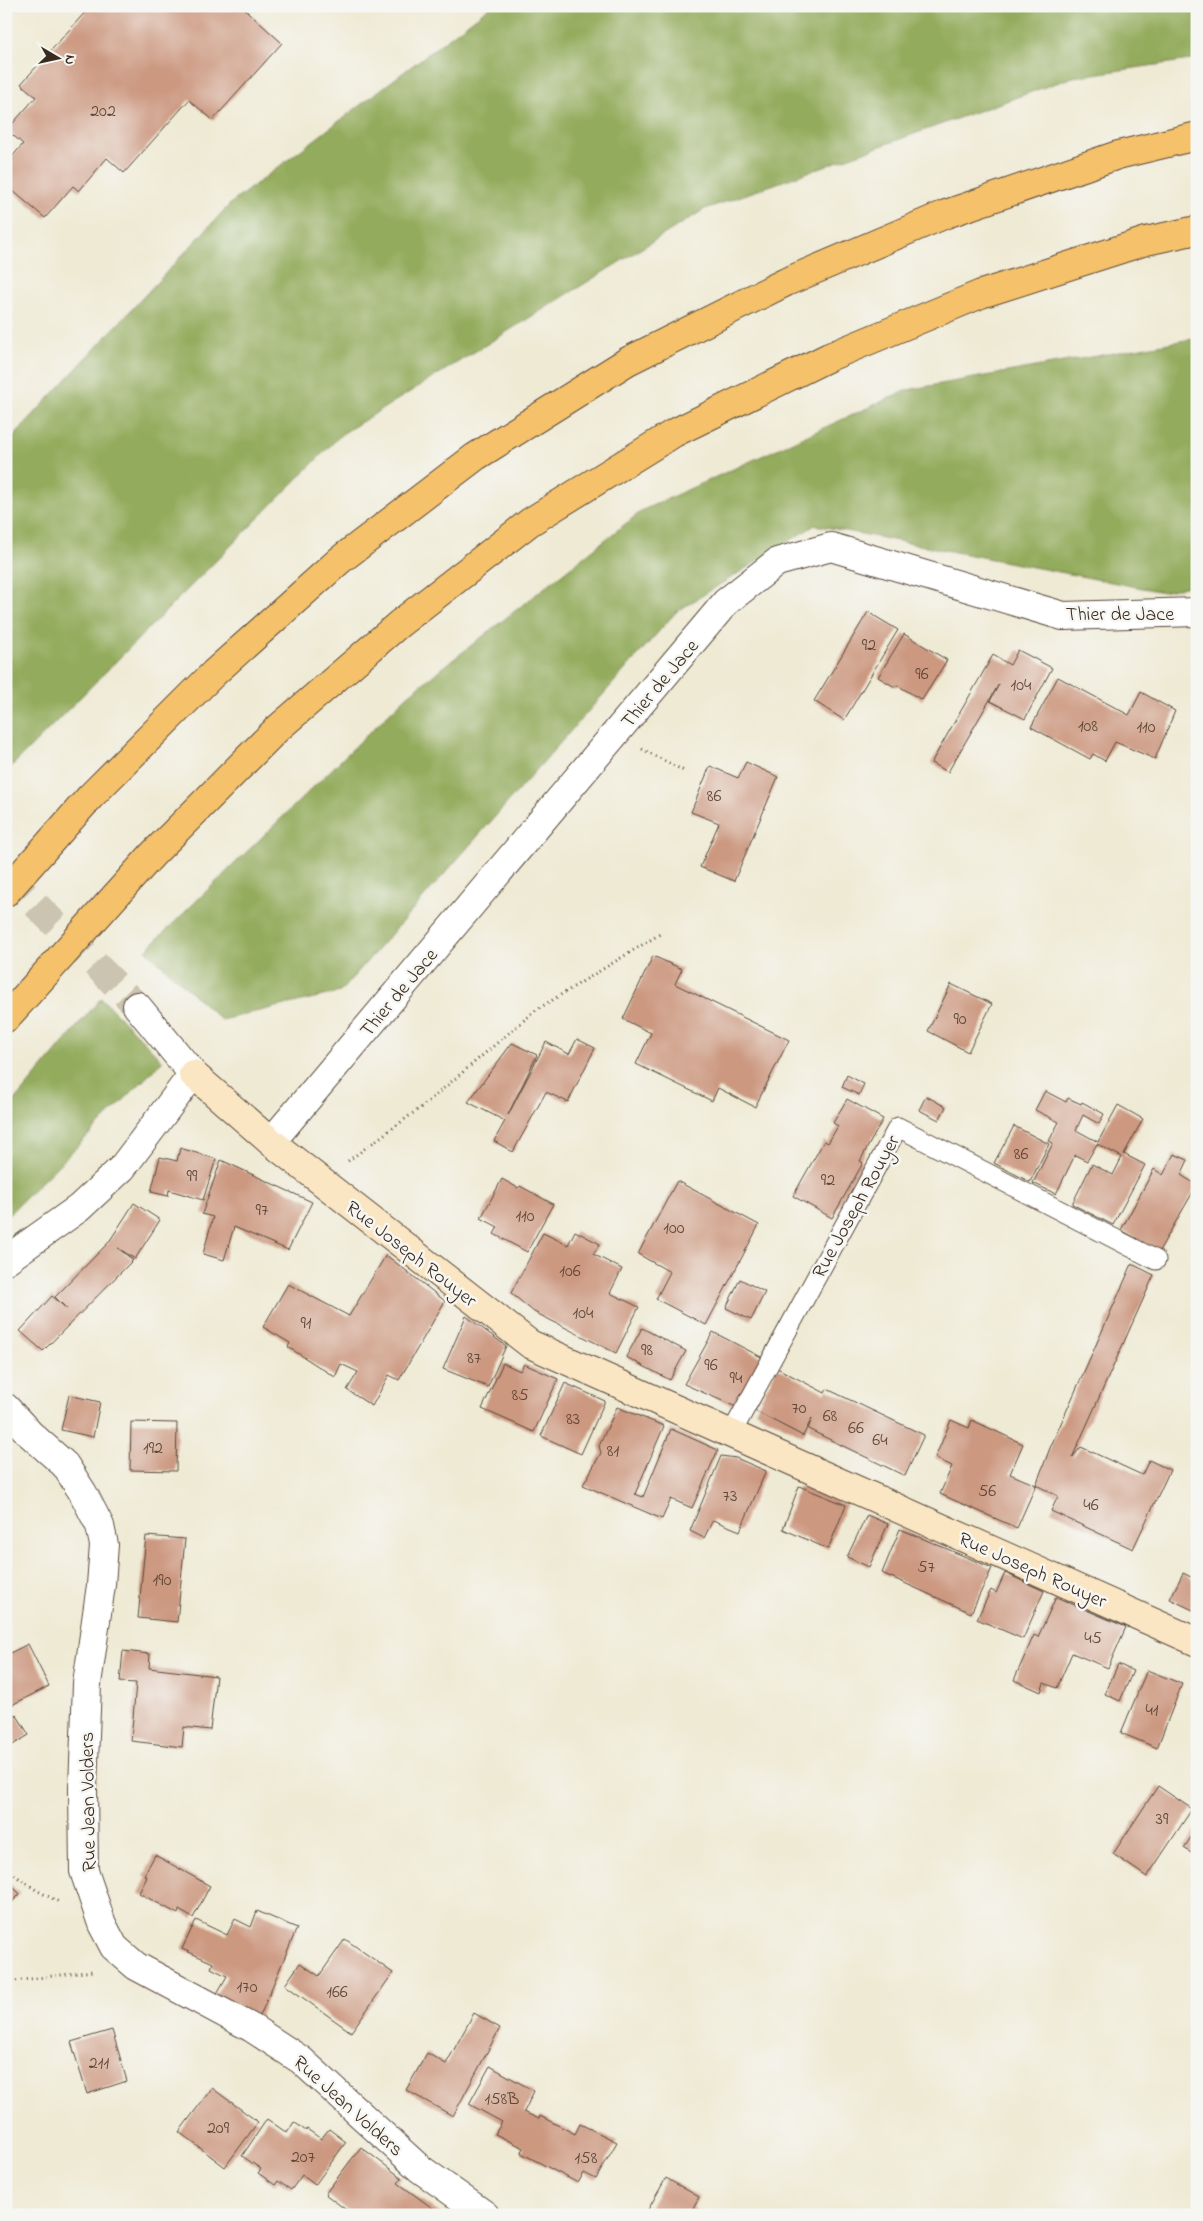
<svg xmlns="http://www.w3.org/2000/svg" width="1203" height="2221" font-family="'Indie Flower',sans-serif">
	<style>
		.forest { fill: #93ab5c; stroke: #676a3d }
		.building { fill: #cc9880 }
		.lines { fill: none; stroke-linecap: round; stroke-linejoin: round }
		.street-tunnel { stroke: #cbc4b0; stroke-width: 28; stroke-dasharray: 28 14; stroke-linecap: butt }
		.lane-casing { stroke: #564739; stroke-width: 21 }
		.street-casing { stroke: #564739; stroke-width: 30 }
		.secondary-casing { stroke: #564739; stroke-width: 30 }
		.highway-casing { stroke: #564739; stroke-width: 30 }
		.path { stroke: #564739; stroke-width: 3; stroke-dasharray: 1 4; stroke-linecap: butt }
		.lane { stroke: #fff; stroke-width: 19 }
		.street { stroke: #fff; stroke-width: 28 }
		.secondary { stroke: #fbe6c4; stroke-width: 28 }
		.highway { stroke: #f5c16b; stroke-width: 28 }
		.labels { text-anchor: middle; stroke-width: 5; stroke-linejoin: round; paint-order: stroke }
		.number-label { font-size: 18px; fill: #5f4636 }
		.street-label { font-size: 20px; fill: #3b2a1e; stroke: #f6f6f2 }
	</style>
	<rect width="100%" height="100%" fill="#f6f6f2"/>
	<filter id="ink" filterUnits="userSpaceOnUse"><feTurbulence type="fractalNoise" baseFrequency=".02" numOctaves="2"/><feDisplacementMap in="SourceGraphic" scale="10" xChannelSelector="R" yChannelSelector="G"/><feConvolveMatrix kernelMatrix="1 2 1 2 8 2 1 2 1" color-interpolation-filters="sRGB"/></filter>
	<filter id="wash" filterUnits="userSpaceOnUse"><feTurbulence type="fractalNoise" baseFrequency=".0096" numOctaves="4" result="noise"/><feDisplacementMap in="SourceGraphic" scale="20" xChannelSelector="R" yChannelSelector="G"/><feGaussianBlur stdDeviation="1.12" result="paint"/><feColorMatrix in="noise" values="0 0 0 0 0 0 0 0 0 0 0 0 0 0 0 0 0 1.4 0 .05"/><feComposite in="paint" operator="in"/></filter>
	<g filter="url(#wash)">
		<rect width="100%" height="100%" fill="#efead4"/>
		<path class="forest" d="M491,6H1197V59L1073,77L705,209L342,434L6,772V444L231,203Z
			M1197,338V584L1163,592L815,525L676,612L340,992L221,1020L146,950L407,696L643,510L907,390Z
			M101,998L163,1061L6,1217V1111Z"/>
		<g id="blocks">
			<path class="building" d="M83,6H241L282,43L213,120L189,100L124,173L107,158L79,191L73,186L45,218L6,185V170L13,159L11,158L23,144L7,130L36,97L21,84L87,10Z
				M868,612L898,630L844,720L814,701Z
				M904,634L947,660L922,700L897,685L895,687L878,677Z
				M1018,650L1052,668L1025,719L990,701L999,684L948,772L931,763L993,655L1010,665Z
				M1058,677L1129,715L1141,692L1175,711L1155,759L1115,742L1105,761L1093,754L1090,759L1031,727Z
				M746,762L778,777L734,881L700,867L719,823L691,812L710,766L738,778Z
				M653,956L682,969L675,984L789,1040L755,1107L718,1088L712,1101L636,1064L651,1033L623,1019Z
				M951,984L992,1004L968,1052L928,1031Z
				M577,1039L595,1048L568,1102L546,1092L513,1152L494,1141L505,1121L468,1102L512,1043L537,1055L508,1115L546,1042L569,1054Z
				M847,1075L864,1084L859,1095L842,1087Z
				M1045,1091L1066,1102L1068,1098L1081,1104L1082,1102L1104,1114L1099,1124L1083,1115L1076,1130L1098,1142L1118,1105L1143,1119L1124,1154L1145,1165L1113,1225L1072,1204L1092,1164L1113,1175L1122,1157L1097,1144L1087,1161L1075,1155L1056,1194L1033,1183L1053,1143L1049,1141L1059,1122L1035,1110Z
				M926,1096L946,1107L939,1120L919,1110Z
				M847,1099L883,1119L860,1161L863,1163L832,1218L793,1196L824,1141L828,1143L838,1126L833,1123Z
				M1014,1126L1049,1144L1030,1182L994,1163Z
				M180,1148L216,1159L203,1200L169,1190L168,1196L151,1192L160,1157L177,1161Z
				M1174,1154L1188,1160L1181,1175L1197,1185L1159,1251L1121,1230L1154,1169L1163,1175Z
				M221,1160L312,1202L288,1250L234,1227L224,1260L203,1254L213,1217L202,1214Z
				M502,1179L518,1188L520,1186L553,1204L527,1252L494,1234L498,1227L481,1218Z
				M677,1181L759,1225L706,1325L656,1299L670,1272L638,1254Z
				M134,1203L160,1220L135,1259L118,1248L133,1260L43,1351L20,1331L52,1296L67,1309L55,1297L109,1242Z
				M575,1231L600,1244L593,1254L622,1269L610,1293L639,1307L616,1353L534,1312L511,1293L543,1233L568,1245Z
				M386,1255L445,1301L399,1380L389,1375L372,1406L347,1390L358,1372L341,1364L335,1377L288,1347L290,1343L263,1327L288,1284L349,1316Z
				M1132,1264L1154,1275L1072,1458L1081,1447L1142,1475L1149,1460L1170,1470L1133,1549L1051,1511L1058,1496L1036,1485L1050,1448Z
				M740,1279L765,1292L751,1320L726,1308Z
				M466,1316L506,1346L488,1387L443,1369Z
				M642,1328L686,1351L670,1380L626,1357Z
				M713,1332L763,1358L736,1407L684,1384Z
				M503,1363L520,1371L524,1364L558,1379L534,1432L482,1409Z
				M777,1368L825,1393L827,1389L924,1435L905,1476L808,1429L812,1418L803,1436L755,1411Z
				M565,1383L605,1401L581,1454L541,1436Z
				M69,1395L100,1402L93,1437L61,1430Z
				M617,1407L664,1426L635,1494L643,1497L671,1429L718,1450L692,1508L671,1499L662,1519L583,1485L601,1453L599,1446Z
				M951,1420L969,1428L972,1420L1023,1444L1010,1474L1036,1485L1017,1528L940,1494L952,1466L935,1458Z
				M131,1422L177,1423L176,1471L130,1470Z
				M721,1456L736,1458L766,1471L740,1531L713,1520L704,1538L690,1531Z
				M799,1486L846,1505L828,1549L783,1529Z
				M867,1515L888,1524L869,1567L847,1557Z
				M900,1529L992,1568L971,1613L882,1573Z
				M146,1536L185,1539L177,1622L138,1618Z
				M1005,1573L1044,1591L1023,1639L977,1619L991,1590L996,1593Z
				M1183,1573L1197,1580V1612L1170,1599Z
				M1056,1597L1126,1627L1108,1668L1072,1653L1057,1688L1044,1683L1041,1692L1014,1680L1034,1635L1038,1637Z
				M28,1644L49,1686L6,1708V1655Z
				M123,1651L150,1654L149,1668L216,1676L210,1730L184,1727L182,1747L131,1741L136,1683L120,1682Z
				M1118,1664L1133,1671L1120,1701L1105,1694Z
				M1147,1670L1182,1684L1157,1748L1121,1733Z
				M16,1714L29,1735L6,1749V1721Z
				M1158,1786L1192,1809L1147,1877L1113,1854Z
				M1197,1828V1857L1184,1848Z
				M155,1855L210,1886L193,1918L179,1910L178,1914L139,1893L147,1877L144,1875Z
				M6,1880L20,1894L6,1908Z
				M257,1911L297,1928L260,2016L215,1997L227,1976L211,1968L213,1963L182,1949L196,1920L227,1935L235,1919L251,1927Z
				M345,1939L393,1973L351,2032L285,1985L300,1963L319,1976Z
				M474,2013L500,2028L453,2116L406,2090L427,2053L446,2064Z
				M112,2030L127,2081L87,2094L71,2042Z
				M490,2066L534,2091L524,2112L539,2119L540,2116L575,2134L580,2124L617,2142L596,2179L584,2173L578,2183L521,2153L524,2148L495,2134L502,2122L469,2104Z
				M212,2088L258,2122L225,2167L179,2132Z
				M267,2119L287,2133L294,2122L306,2131L307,2129L321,2139L329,2129L346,2142L315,2185L302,2175L291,2190L278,2181L275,2185L258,2173L261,2169L242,2156Z
				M361,2147L402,2178L398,2183L442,2215H353L325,2194Z
				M666,2178L699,2197L693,2208L705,2215H645Z"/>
		</g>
	</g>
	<g filter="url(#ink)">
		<use href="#blocks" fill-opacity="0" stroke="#564739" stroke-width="1"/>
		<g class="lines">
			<path class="street-tunnel" d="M6,875L137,1006"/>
			<g class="lane-casing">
				<path id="lane" d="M731,1434L898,1127L1156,1260"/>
			</g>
			<g class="street-casing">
				<path id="street" d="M271,1142L726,602L777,562L831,547L1063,616L1197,612
					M6,1260L79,1208L122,1168L193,1074L137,1006
					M6,1408L30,1434L65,1465L83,1493L100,1526L104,1545L101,1585L87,1684L83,1788L84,1871L102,1924L114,1947L136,1966L252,2028L301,2060L419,2168L485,2215"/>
			</g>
			<g class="secondary-casing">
				<path id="secondary" d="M193,1074L271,1142L530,1344L1197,1642"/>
			</g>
			<g class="highway-casing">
				<path id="highway" d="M6,892L90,797L214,673L340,560L475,457L628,361L786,282L946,214L1118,155L1197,136
					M6,1018L152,855L276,730L399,624L530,522L674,433L829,357L981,294L1146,241L1197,230"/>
			</g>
			<path class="path" d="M642,749L684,771
				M348,1161L424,1105L536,1010L660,934
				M6,1869L36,1890L61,1903
				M6,1982L93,1971"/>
			<use href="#lane" class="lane"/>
			<use href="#street" class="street"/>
			<use href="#secondary" class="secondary"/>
			<use href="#highway" class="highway"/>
		</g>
	</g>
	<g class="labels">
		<g class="number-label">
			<text x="103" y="116">202</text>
			<text x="869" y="650">92</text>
			<text x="922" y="679">96</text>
			<text x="1021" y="690">104</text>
			<text x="1088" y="731">108</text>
			<text x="1146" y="732">110</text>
			<text x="714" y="801">86</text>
			<text x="960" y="1024">90</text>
			<text x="1021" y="1159">86</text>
			<text x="192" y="1181">99</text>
			<text x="828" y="1185">92</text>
			<text x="262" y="1215">97</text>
			<text x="525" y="1221">110</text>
			<text x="674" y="1233">100</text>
			<text x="570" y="1276">106</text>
			<text x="583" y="1318">104</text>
			<text x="306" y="1328">91</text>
			<text x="647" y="1355">98</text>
			<text x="474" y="1363">87</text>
			<text x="711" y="1370">96</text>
			<text x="736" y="1383">94</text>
			<text x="520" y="1400">85</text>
			<text x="799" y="1413">70</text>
			<text x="830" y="1421">68</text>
			<text x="573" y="1424">83</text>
			<text x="856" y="1433">66</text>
			<text x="880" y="1445">64</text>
			<text x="153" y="1453">192</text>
			<text x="613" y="1456">81</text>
			<text x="987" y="1496">56</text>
			<text x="730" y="1501">73</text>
			<text x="1091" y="1510">46</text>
			<text x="926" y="1572">57</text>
			<text x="162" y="1585">190</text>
			<text x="1093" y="1643">45</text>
			<text x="1152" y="1715">41</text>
			<text x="1162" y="1824">39</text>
			<text x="247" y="1992">170</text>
			<text x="337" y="1997">166</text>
			<text x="99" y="2068">211</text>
			<text x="502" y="2104">158B</text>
			<text x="218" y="2133">209</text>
			<text x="303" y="2162">207</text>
			<text x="586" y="2163">158</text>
		</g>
		<g class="street-label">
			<text x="1120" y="620">Thier de Jace</text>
			<text transform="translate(659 683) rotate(-50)" y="7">Thier de Jace</text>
			<text transform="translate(398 992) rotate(-50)" y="7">Thier de Jace</text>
			<text transform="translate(855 1206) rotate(-61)" y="7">Rue Joseph Rouyer</text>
			<text transform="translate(412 1253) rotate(38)" y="7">Rue Joseph Rouyer</text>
			<text transform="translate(1033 1569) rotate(24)" y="7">Rue Joseph Rouyer</text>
			<text transform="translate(87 1802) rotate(-91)" y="7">Rue Jean Volders</text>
			<text transform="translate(349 2105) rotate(42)" y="7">Rue Jean Volders</text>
		</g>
	</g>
	<rect width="1203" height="2221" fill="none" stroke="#f6f6f2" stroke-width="25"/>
	<g transform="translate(58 58) rotate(99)" stroke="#f6f6f2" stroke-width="4" paint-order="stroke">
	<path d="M0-4L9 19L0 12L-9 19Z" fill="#3b2a1e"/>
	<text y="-8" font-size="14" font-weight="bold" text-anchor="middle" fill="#3b2a1e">N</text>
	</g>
</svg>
